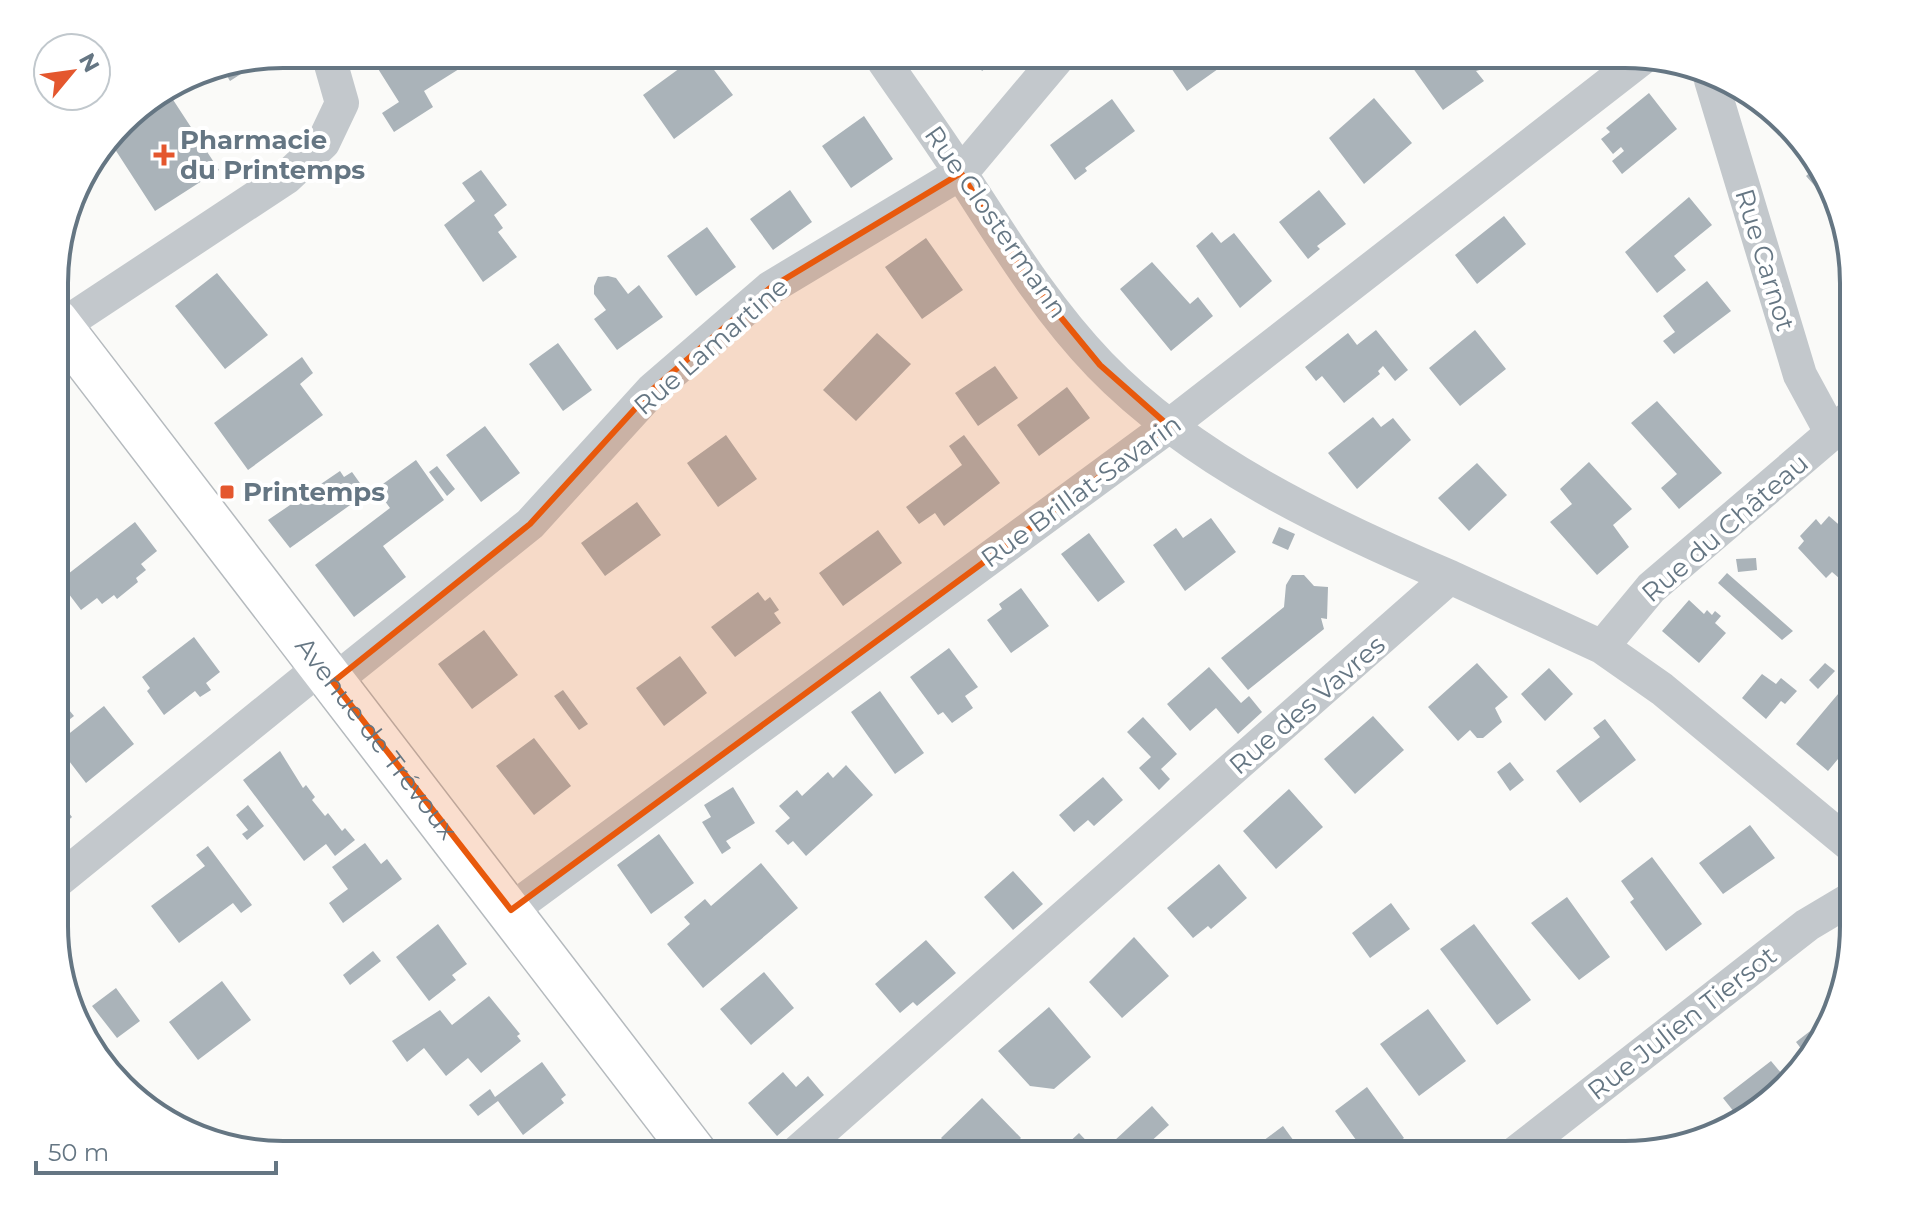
<svg xmlns="http://www.w3.org/2000/svg" width="1908" height="1209" font-family="Montserrat,sans-serif">
	<style>
		.building { fill: #aab3b9 }
		.lines { fill: none; stroke-linecap: round; stroke-linejoin: round }
		.major-casing { stroke: #b5babe; stroke-width: 47 }
		.minor { stroke: #c3c8cc; stroke-width: 34 }
		.major { stroke: #fff; stroke-width: 44 }
		.marked { fill: #e8590c; fill-opacity: 0.2; stroke: #e8590c; stroke-width: 6; stroke-linejoin: round }
		.poi-dot { fill: #e4572e; stroke: #fff; stroke-width: 3 }
		.labels { text-anchor: middle; stroke-width: 8; stroke-linejoin: round; paint-order: stroke }
		.poi-label { font-size: 26px; font-weight: bold; fill: #657683; stroke: #fff; text-anchor: start }
		.street-label { font-size: 26px; fill: #657683; stroke: #fff }
		.rim { fill: none; stroke: #657683; stroke-width: 4 }
	</style>
	<rect width="100%" height="100%" fill="#fafaf8"/>
	<path class="building" d="M391,54H449L459,69L424,91L433,107L394,132L382,113L399,102L375,64Z
		M691,54H702L733,95L674,139L643,95L680,68L678,65Z
		M970,54H1005L982,71Z
		M1179,54H1239L1187,91L1167,62Z
		M1422,54H1493L1496,65L1476,71L1484,81L1443,110L1410,64Z
		M267,57L230,81L221,66Z
		M166,89L219,170L155,211L109,140L132,111Z
		M1649,93L1677,129L1622,174L1612,161L1624,151L1621,147L1613,154L1601,139L1610,132L1606,128Z
		M1374,98L1412,143L1364,184L1329,138Z
		M1112,99L1135,131L1085,168L1087,171L1075,180L1050,145Z
		M864,116L893,159L851,188L822,146Z
		M1820,164L1832,198L1828,201L1806,176Z
		M481,170L507,205L494,215L503,228L498,232L517,257L483,282L444,225L475,201L462,183Z
		M790,190L812,222L773,250L750,219Z
		M1319,190L1346,224L1317,246L1320,249L1308,259L1279,222Z
		M1689,197L1712,225L1674,256L1686,270L1657,293L1625,252Z
		M1504,216L1526,244L1477,284L1455,255Z
		M707,227L736,267L696,296L667,256Z
		M1212,232L1221,243L1234,233L1272,281L1240,308L1196,246Z
		M926,238L963,290L922,319L885,267Z
		M1152,262L1190,304L1198,297L1213,316L1171,351L1120,289Z
		M217,273L268,335L225,369L175,306Z
		M608,276L616,278L628,294L639,285L663,317L617,350L594,319L606,310L594,294V286L598,277Z
		M1707,281L1731,311L1674,354L1663,341L1675,332L1663,316Z
		M1376,330L1408,370L1395,381L1383,366L1378,371L1380,374L1344,403L1322,376L1316,381L1305,367L1348,333L1357,345Z
		M1475,330L1506,369L1460,406L1429,368Z
		M877,333L911,364L856,421L823,390Z
		M558,343L592,390L563,411L529,364Z
		M302,357L313,373L300,384L323,415L248,470L214,423Z
		M995,366L1018,398L978,426L955,393Z
		M1067,387L1090,418L1039,456L1017,425Z
		M1657,401L1722,473L1679,509L1661,488L1677,474L1631,423Z
		M1373,417L1381,427L1393,418L1411,440L1357,489L1328,453Z
		M485,426L520,473L481,502L446,455Z
		M726,435L757,479L718,507L687,463Z
		M964,435L1000,483L944,526L935,513L919,524L906,507L962,465L949,446Z
		M416,460L444,500L383,546L406,577L354,617L315,565L390,508L376,489Z
		M1589,462L1632,509L1613,525L1629,547L1597,575L1550,522L1572,504L1560,489Z
		M1477,463L1507,495L1469,531L1438,498Z
		M437,466L455,489L447,496L429,472Z
		M340,471L344,477L352,472L367,493L290,548L268,520Z
		M637,502L661,535L605,576L581,543Z
		M1829,516L1853,537L1854,591L1832,572L1826,578L1798,548L1804,541L1800,536L1816,519L1821,525Z
		M1211,518L1236,552L1185,591L1153,545L1176,528L1183,538Z
		M135,522L157,551L141,564L146,570L136,578L138,582L117,599L114,595L102,604L97,598L81,610L59,581Z
		M1279,527L1295,534L1288,550L1272,543Z
		M878,530L902,563L843,606L819,573Z
		M1089,533L1125,582L1098,602L1061,554Z
		M1756,558L1757,570L1738,572L1736,559Z
		M1727,573L1793,631L1782,640L1718,583Z
		M1292,575H1304L1314,586L1328,587L1327,619L1321,618L1324,629L1248,690L1221,658L1284,607L1286,585Z
		M1021,588L1049,626L1011,653L987,620L1002,609L999,604Z
		M758,592L765,601L770,597L779,610L774,613L781,623L735,657L711,627Z
		M1689,600L1704,614L1707,610L1712,615L1715,611L1721,616L1715,623L1726,633L1699,663L1662,631Z
		M484,630L518,675L472,709L438,664Z
		M194,637L220,672L206,683L211,690L200,697L195,691L164,715L147,691L150,688L142,677Z
		M949,648L978,687L965,696L973,708L952,723L943,712L938,715L910,677Z
		M680,656L707,693L664,726L636,688Z
		M1477,663L1508,697L1495,708L1502,722L1483,738H1477L1470,730L1458,741L1428,707Z
		M1825,663L1835,671L1818,689L1809,680Z
		M1209,667L1241,703L1249,696L1262,712L1238,734L1216,708L1190,731L1167,704Z
		M1549,668L1573,694L1545,721L1521,694Z
		M1762,674L1776,684L1781,678L1797,691L1785,704L1781,701L1766,719L1742,698Z
		M1849,681L1854,685V755L1845,765L1838,759L1828,771L1796,744Z
		M563,690L588,724L579,730L554,696Z
		M880,691L924,753L895,774L851,712Z
		M64,704L74,716L60,727L56,711Z
		M104,706L134,744L86,783L56,744Z
		M1373,716L1404,750L1355,794L1324,759Z
		M1143,717L1177,754L1161,769L1170,779L1159,790L1139,768L1151,757L1127,732Z
		M1605,719L1636,760L1580,803L1556,771L1600,737L1593,728Z
		M534,738L571,786L534,815L496,766Z
		M280,751L303,788L306,785L315,797L312,800L325,816L328,813L342,831L345,828L355,840L335,856L326,844L304,861L243,780Z
		M1510,762L1524,780L1510,791L1497,772Z
		M846,765L873,795L806,856L793,841L788,845L775,831L790,818L779,806L797,790L802,796L828,772L833,778Z
		M1103,777L1123,800L1094,826L1088,820L1074,832L1059,815Z
		M733,787L755,823L726,841L731,848L722,854L702,822L711,817L704,805Z
		M1289,789L1323,827L1276,869L1243,831Z
		M58,799L72,817L62,826L67,832L56,840Z
		M248,805L264,826L247,840L242,834L248,830L236,815Z
		M1750,825L1775,858L1723,894L1699,863Z
		M659,834L694,883L651,914L617,865Z
		M365,843L381,864L387,859L402,879L343,923L329,903L348,889L332,867Z
		M208,846L252,905L241,913L233,903L179,943L151,906L205,866L196,855Z
		M1652,857L1702,924L1666,951L1630,902L1634,899L1621,881Z
		M761,863L798,908L703,988L667,944L690,924L684,917L705,899L711,906Z
		M1219,864L1247,898L1211,929L1208,926L1193,938L1167,908Z
		M1013,871L1043,904L1013,930L984,897Z
		M1567,897L1610,957L1579,980L1531,923Z
		M1391,903L1410,929L1370,958L1352,933Z
		M438,924L467,964L452,975L456,980L429,1001L396,957Z
		M1474,924L1531,1000L1497,1025L1440,949Z
		M1134,937L1169,976L1122,1018L1089,982Z
		M926,940L956,973L917,1006L913,1002L900,1013L875,984Z
		M373,951L381,961L350,985L343,975Z
		M764,972L794,1008L751,1045L720,1009Z
		M222,981L251,1020L198,1060L169,1022Z
		M116,988L140,1021L117,1038L92,1006Z
		M489,996L520,1034L517,1036L521,1041L481,1073L468,1058L446,1076L424,1048L407,1062L392,1041L440,1010L452,1025Z
		M1049,1007L1091,1057L1054,1089L1030,1086L998,1051Z
		M1428,1009L1466,1061L1419,1096L1380,1044Z
		M1827,1018L1816,1053L1809,1059L1796,1042Z
		M1771,1061L1787,1080L1742,1122L1723,1098Z
		M542,1062L566,1095L561,1099L564,1103L523,1135L498,1101L478,1116L469,1105L490,1089L495,1097Z
		M783,1072L796,1087L808,1076L824,1095L777,1136L748,1103Z
		M1367,1087L1404,1138L1381,1155H1367L1335,1111Z
		M982,1098L1021,1138L1004,1155H957L941,1138Z
		M1152,1106L1169,1125L1136,1155H1126L1114,1141Z
		M1283,1126L1304,1155H1244Z
		M1079,1133L1096,1151L1092,1155H1070L1064,1147Z"/>
	<g class="lines">
		<g class="major-casing">
			<g id="major">
				<path id="s1" d="M56,321L696,1155"/>
			</g>
		</g>
		<path class="minor" d="M879,54C906,94 935,133 961,174C1004,240 1045,308 1100,365C1193,461 1328,525 1450,577
			M1711,80L1800,375L1832,434
			M60,327L287,177L323,143L342,103L328,54
			M1602,647L1651,588L1853,415
			M333,682L530,524L653,389L770,288L961,173L1061,54
			M56,882L321,667
			M511,910L1169,426L1641,59
			M794,1155L1450,577L1602,647L1662,689L1854,848
			M1513,1155L1807,925L1854,897"/>
		<use href="#major" class="major"/>
	</g>
	<path class="marked" d="M961,173L1022,270L1100,365L1169,426L511,910L333,682L530,524L653,389L770,288Z"/>
	<g class="poi-dot">
		<path d="M160 143h8v8h8v8h-8v8h-8v-8h-8v-8h8z"/>
		<rect x="219" y="484" width="16" height="16" rx="4"/>
	</g>
	<g class="labels">
		<g class="poi-label">
			<text x="180" y="149">Pharmacie<tspan x="180" dy="30">du Printemps</tspan></text>
			<text x="243" y="501">Printemps</text>
		</g>
		<g class="street-label">
			<text transform="translate(996 222) rotate(55)" y="9">Rue Clostermann</text>
			<text transform="translate(1765 260) rotate(73)" y="9">Rue Carnot</text>
			<text transform="translate(711 346) rotate(-41)" y="9">Rue Lamartine</text>
			<text transform="translate(1081 491) rotate(-36)" y="9">Rue Brillat-Savarin</text>
			<text transform="translate(1725 528) rotate(-41)" y="9">Rue du Château</text>
			<text transform="translate(1307 705) rotate(-41)" y="9">Rue des Vavres</text>
			<text dy="9" stroke="none"><textPath href="#s1" startOffset="526">Avenue de Trévoux</textPath></text>
			<text transform="translate(1682 1023) rotate(-38)" y="9">Rue Julien Tiersot</text>
		</g>
	</g>
	<path d="M0 0H1908V1209H0ZM283 68H1625A215 215 0 0 1 1840 283V926A215 215 0 0 1 1625 1141H283A215 215 0 0 1 68 926V283A215 215 0 0 1 283 68Z" fill="#fff" fill-rule="evenodd"/>
	<path class="rim" d="M283 68H1625A215 215 0 0 1 1840 283V926A215 215 0 0 1 1625 1141H283A215 215 0 0 1 68 926V283A215 215 0 0 1 283 68Z"/>
	<g transform="translate(72 72) rotate(61)"><circle r="38" fill="#ffffff" stroke="#c1c8cd" stroke-width="2"/>
	<path d="M0-6L14 30L0 20L-14 30Z" fill="#e4572e"/>
	<text y="-12" font-size="22" font-weight="bold" text-anchor="middle" fill="#657683">N</text>
	</g>
	<path d="M36 1161v12h240v-12" fill="none" stroke="#657683" stroke-width="4"/>
	<text x="48" y="1161" font-size="24" fill="#657683" stroke="#ffffff" stroke-width="6" paint-order="stroke">50 m</text>
</svg>
